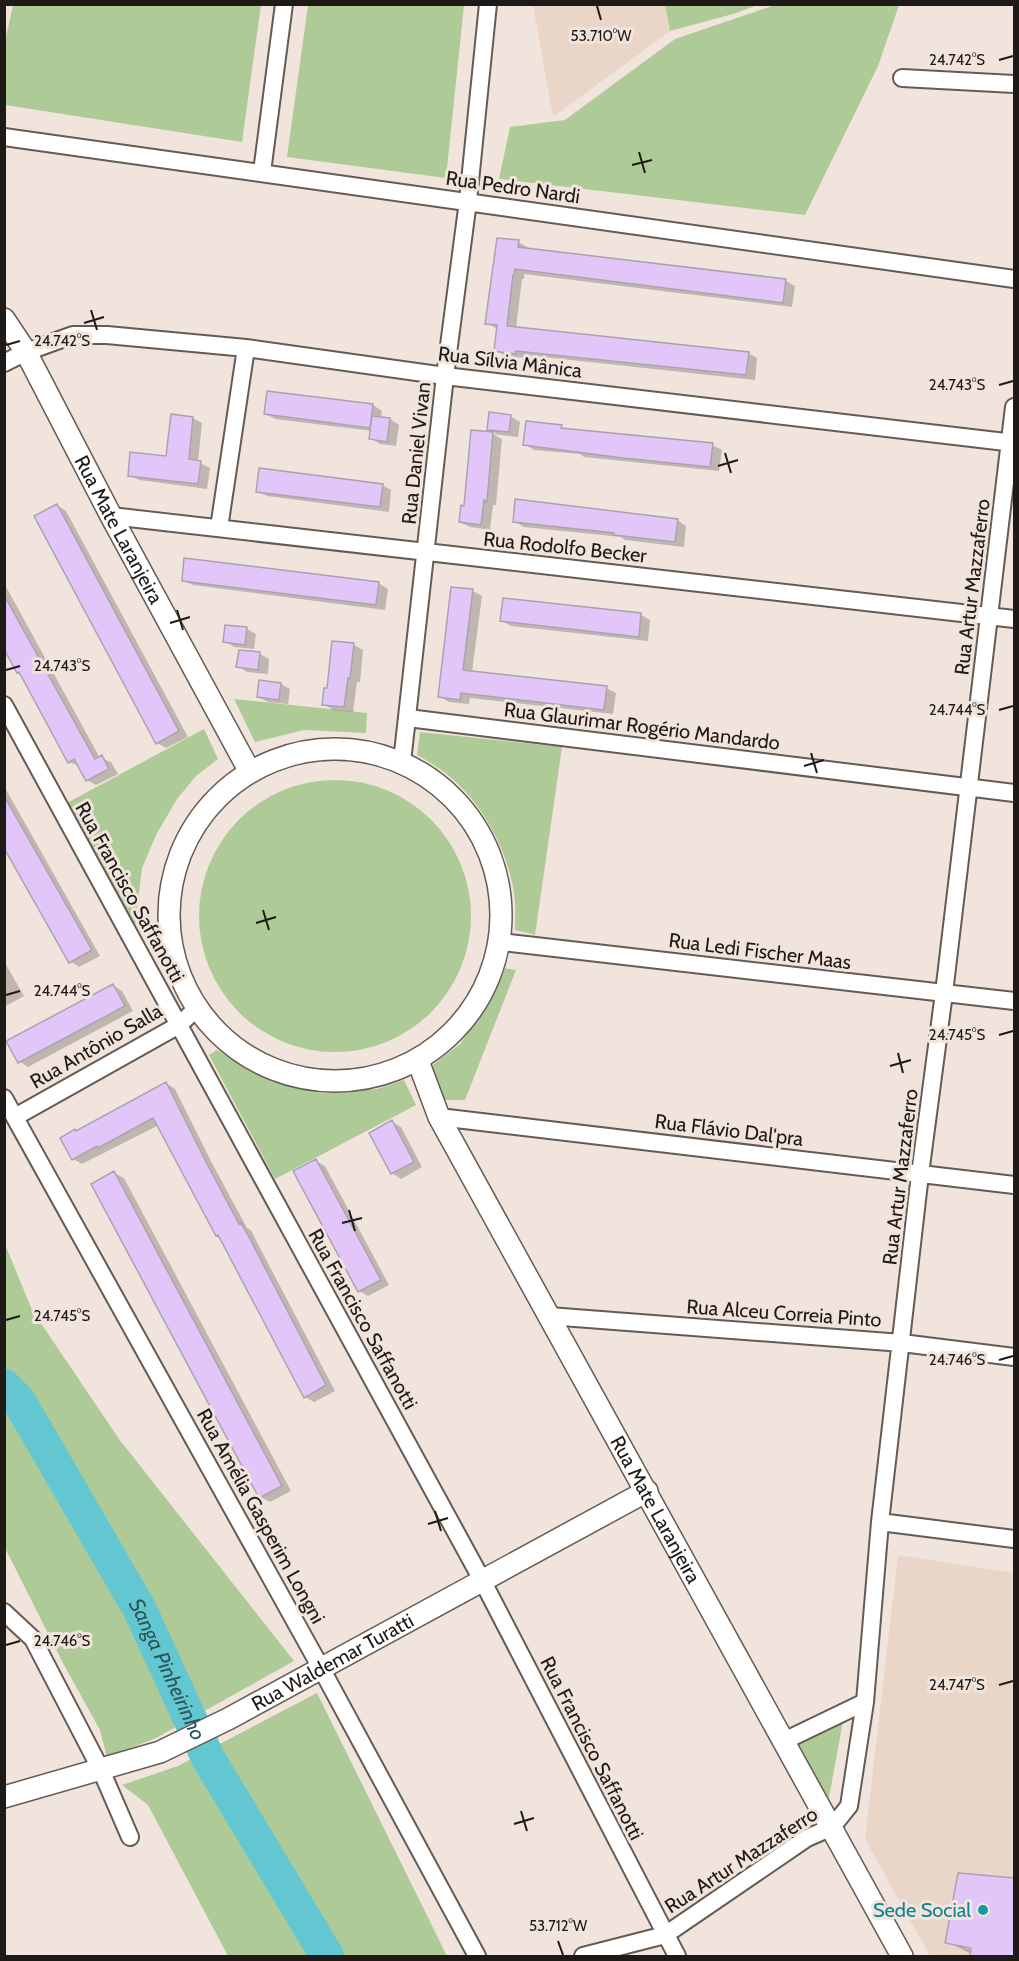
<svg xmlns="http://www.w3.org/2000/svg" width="1019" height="1961" font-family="Cabin,sans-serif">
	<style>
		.built { fill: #e9d6c9 }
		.green { fill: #aeca96 }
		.shadow { fill: #0003; fill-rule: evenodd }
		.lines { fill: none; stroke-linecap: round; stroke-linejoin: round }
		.river { stroke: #63c7d2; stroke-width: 34 }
		.building { fill: #e2c6f9; stroke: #aaa3af; stroke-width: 1.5 }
		.minor-casing { stroke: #655b53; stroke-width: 20 }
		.tertiary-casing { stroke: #655b53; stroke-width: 24 }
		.minor { stroke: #fff; stroke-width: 16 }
		.tertiary { stroke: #fff; stroke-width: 21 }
		.ticks { fill: none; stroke: #1e1a17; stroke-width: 2 }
		.culture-dot { fill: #0f9aa8; stroke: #f1e4dc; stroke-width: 2 }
		.labels { text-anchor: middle; stroke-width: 6; stroke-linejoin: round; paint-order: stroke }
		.street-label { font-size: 20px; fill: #1e1a17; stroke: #f1e4dc }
		.culture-label { font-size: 20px; fill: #0d838f; stroke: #f1e4dc; text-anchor: end }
		.water-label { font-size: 21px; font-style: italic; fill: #2a565b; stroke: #f1e4dc }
		.ticks-label { font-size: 15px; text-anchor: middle; fill: #1e1a17; stroke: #f1e4dc; stroke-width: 6; stroke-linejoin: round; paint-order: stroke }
	</style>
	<rect width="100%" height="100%" fill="#f1e4dc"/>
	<path class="built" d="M533,5H665L670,31L553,117Z
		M898,1555L1014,1573V1956H930L865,1839Z"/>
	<path class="green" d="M778,4L899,5L878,66L805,215L499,179L510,127L565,120L675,39Z
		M13,5H261L242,142L5,105V42Z
		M308,5H464L446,178L287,157Z
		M665,5V4L758,5L733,14L670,31Z
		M234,699L367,713L366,733L304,730L255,742Z
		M204,729L218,759L196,776L177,799L156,835L142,868L135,926L67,803Z
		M420,732L562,747L535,935L515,930C515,918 516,905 514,893C507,848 481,800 444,772C436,766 426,760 417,755Z
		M199 916a136 136 0 1 1 272 0a136 136 0 1 1-272 0Z
		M503,968L516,970L465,1100H445L430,1067L460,1044L497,989Z
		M217,1050L270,1081L322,1093L377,1089L404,1080L416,1105L275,1179L209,1055Z
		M4,1242L32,1310L119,1439L294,1661L156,1738L107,1757L100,1730L63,1663L5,1548Z
		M317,1693L447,1956H228L148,1805L122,1785L178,1766Z
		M843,1721L828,1803L797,1744Z"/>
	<path class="shadow" d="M518,242L527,247V249L786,281L795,286L792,307L524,274V279H522L516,328L748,353L757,358L755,380L525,355V358L505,356L495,350L498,329L486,323Z
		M269,392L373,405L382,411L381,418L390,419L399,425L396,446L380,444L371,438L372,431L275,419L266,414Z
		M510,416L520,422L518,437L493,434L502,439L496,505H493L490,530L470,527L460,522L465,507L473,431L497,434L488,429Z
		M193,418L202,423L198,462L210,468L207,489L139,480L129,475L168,458Z
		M561,427L566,430L712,445L722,450L719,471L584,457L580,454L534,450L525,444Z
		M382,485L391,490L389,512L267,496L257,491Z
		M57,505L66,511L188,737L166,748L157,743Z
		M677,520L686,526L684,547L625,540L621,537L524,527L514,521Z
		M183,580L378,583L388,589L385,610L193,585Z
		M4,583L100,758L111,762L118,774L96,785L87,780L79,766L69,762L22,674L18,672L4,646Z
		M473,591L482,596L472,672L606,688L616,693L613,714L470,698L469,704L449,702L440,697Z
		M504,600L641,615L650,620L648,641L511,626L502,621Z
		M247,629L256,634L254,649L234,647L225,641Z
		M354,645L363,650L360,682H357L353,712L333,710L324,704L328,690Z
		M260,654L269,659L268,674L247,672L238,666Z
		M281,684L290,689L288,704L268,702L258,697Z
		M4,786L100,956L79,967L70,961L4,846Z
		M4,961L24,996L4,1007Z
		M113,985L122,991L133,1011L28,1067L19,1061Z
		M166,1083L175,1089L212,1163L247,1228L251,1230L259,1246L335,1391L314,1402L305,1397L221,1238L217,1235L159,1125L82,1164L73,1159L77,1132Z
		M392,1122L401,1127L422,1167L401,1179L392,1173Z
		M316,1161L325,1166L389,1285L368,1296L359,1291Z
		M114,1173L124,1178L291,1491L270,1502L260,1497Z
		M960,1874L1014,1880V1956H971L972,1954L947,1942ZM965,1945L978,1951L965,1948Z"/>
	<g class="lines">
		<path class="river" id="s1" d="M4,1386L19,1401L140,1610L208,1758L327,1956"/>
	</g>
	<path class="building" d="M497,238L519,240L518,247L786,279L783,303L515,269L514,275H513L507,326L749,352L746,375L516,351V354L494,351L497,325L485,324Z
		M267,391L373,404L370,428L264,414Z
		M489,412L511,415L509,432L487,430Z
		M171,414L193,417L189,459L201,461L198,484L128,476L130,452L166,456Z
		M372,416L390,418L387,442L369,439Z
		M526,421L562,425L561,428L713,443L710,467L623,458L523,445Z
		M471,430L493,432L487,501L484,500L481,525L459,522L461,505L464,506Z
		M259,468L383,484L380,507L256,492Z
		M515,499L678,519L675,542L614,535V533L513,522Z
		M57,504L179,731L156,744L34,516Z
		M184,558L379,582L376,605L182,581Z
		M451,587L473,589L463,670L607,686L604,710L461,693L460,700L438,697Z
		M4,595L95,759L102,755L109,769L86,781L74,759L68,763L19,672L17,673L4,649Z
		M503,598L641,613L639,637L500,621Z
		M225,625L247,627L245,645L223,642Z
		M332,641L354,643L350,678H348L344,707L322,705L324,688H327Z
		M239,650L260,652L258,670L236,667Z
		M259,680L281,683L279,700L257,697Z
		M4,796L92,950L69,963L4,848Z
		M113,984L125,1006L18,1063L6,1041Z
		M166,1082L203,1156L239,1224L241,1223L250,1239L326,1385L304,1398L218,1235L216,1236L153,1118L98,1148L97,1146L72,1160L60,1138L75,1129L76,1131Z
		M392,1120L414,1162L391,1174L369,1133Z
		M316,1159L381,1280L358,1292L293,1171Z
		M114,1171L282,1486L259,1498L91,1184Z
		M958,1873L1014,1878V1956H970L971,1948L945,1943Z"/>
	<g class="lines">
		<g class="minor-casing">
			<path id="minor" d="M902,78L1014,84
				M4,137L1014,279
				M262,172L284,4
				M4,363L26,352L73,335H107L246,348L445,376L1014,443
				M111,516L1014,619
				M219,528L246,348
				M4,705L482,1580L677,1956
				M408,718L1014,793
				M402,762L445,376L468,201L488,4
				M501,942L1014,1001
				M4,1098L321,1668L477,1956
				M15,1117L179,1025L196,1009
				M439,1117L1014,1185
				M549,1316L902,1343L1014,1357
				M880,1522L1014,1539
				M4,1612L33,1639L101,1770L130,1837
				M784,1741L865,1702
				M583,1956L665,1935L807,1838L832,1827L849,1806L865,1702L880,1522L920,1174L944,993L1014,407"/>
		</g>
		<g class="tertiary-casing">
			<g id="tertiary">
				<path id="s2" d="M4,319L26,352L111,516L250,772"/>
				<circle cx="335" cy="915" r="166"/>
				<path id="s3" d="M418,1061L439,1117L902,1956"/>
				<path id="s4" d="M4,1797L160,1752L228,1719L647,1491"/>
			</g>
		</g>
		<use href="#minor" class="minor"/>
		<use href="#tertiary" class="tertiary"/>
	</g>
	<path class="ticks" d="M597,6L601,20M999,60L1013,56M639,152L645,173M632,165L652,160M91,310L97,330M84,323L104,317M6,345L20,341M999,385L1013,381M725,453L731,473M718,466L738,460M177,610L183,630M170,623L190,617M6,670L20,666M999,710L1013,706M811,753L817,773M804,766L824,760M263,910L269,930M256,923L276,917M6,995L20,991M999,1035L1013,1031M898,1053L903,1073M890,1066L911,1060M349,1210L355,1231M342,1223L362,1218M6,1320L20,1316M999,1360L1013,1356M435,1511L441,1531M428,1524L448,1518M6,1645L20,1641M999,1685L1013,1681M521,1811L527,1831M514,1824L534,1818M558,1941L563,1955"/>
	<circle class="culture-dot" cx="983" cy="1910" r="6"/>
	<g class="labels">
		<g class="street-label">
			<text transform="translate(513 187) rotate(8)" y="7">Rua Pedro Nardi</text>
			<text transform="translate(510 362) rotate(7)" y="7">Rua Sílvia Mânica</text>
			<text transform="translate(416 453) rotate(-84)" y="7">Rua Daniel Vivan</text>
			<text dy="7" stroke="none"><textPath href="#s2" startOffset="240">Rua Mate Laranjeira</textPath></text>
			<text transform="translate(565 547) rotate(6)" y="7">Rua Rodolfo Becker</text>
			<text transform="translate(972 587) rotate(-83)" y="7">Rua Artur Mazzaferro</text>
			<text transform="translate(642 726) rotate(7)" y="7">Rua Glaurimar Rogério Mandardo</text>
			<text transform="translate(130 892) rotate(61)" y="7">Rua Francisco Saffanotti</text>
			<text transform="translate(760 951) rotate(7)" y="7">Rua Ledi Fischer Maas</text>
			<text transform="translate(96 1046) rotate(-30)" y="7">Rua Antônio Salla</text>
			<text transform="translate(729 1130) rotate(7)" y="7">Rua Flávio Dal'pra</text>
			<text transform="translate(900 1177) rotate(-83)" y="7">Rua Artur Mazzaferro</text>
			<text transform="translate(784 1313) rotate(4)" y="7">Rua Alceu Correia Pinto</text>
			<text transform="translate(363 1319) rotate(61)" y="7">Rua Francisco Saffanotti</text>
			<text dy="7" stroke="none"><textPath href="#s3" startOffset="508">Rua Mate Laranjeira</textPath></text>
			<text transform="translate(261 1516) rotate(61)" y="7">Rua Amélia Gasperim Longni</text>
			<text dy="7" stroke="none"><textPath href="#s4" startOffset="357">Rua Waldemar Turatti</textPath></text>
			<text transform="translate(592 1748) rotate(63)" y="7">Rua Francisco Saffanotti</text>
			<text transform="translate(741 1860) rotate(-33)" y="7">Rua Artur Mazzaferro</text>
		</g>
		<g class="culture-label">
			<text x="971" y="1917">Sede Social</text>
		</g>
		<g class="water-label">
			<text dy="7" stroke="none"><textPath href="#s1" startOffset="328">Sanga Pinheirinho</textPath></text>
		</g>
	</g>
	<g class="ticks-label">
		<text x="601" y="41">53.710°W</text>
		<text x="957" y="65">24.742°S</text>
		<text x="62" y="346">24.742°S</text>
		<text x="957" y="390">24.743°S</text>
		<text x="62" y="671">24.743°S</text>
		<text x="957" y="715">24.744°S</text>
		<text x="62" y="996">24.744°S</text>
		<text x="957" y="1040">24.745°S</text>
		<text x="62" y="1321">24.745°S</text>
		<text x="957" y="1365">24.746°S</text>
		<text x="62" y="1646">24.746°S</text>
		<text x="957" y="1690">24.747°S</text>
		<text x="558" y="1931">53.712°W</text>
	</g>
	<rect width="1019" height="1961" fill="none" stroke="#1e1a17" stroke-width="12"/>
</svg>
